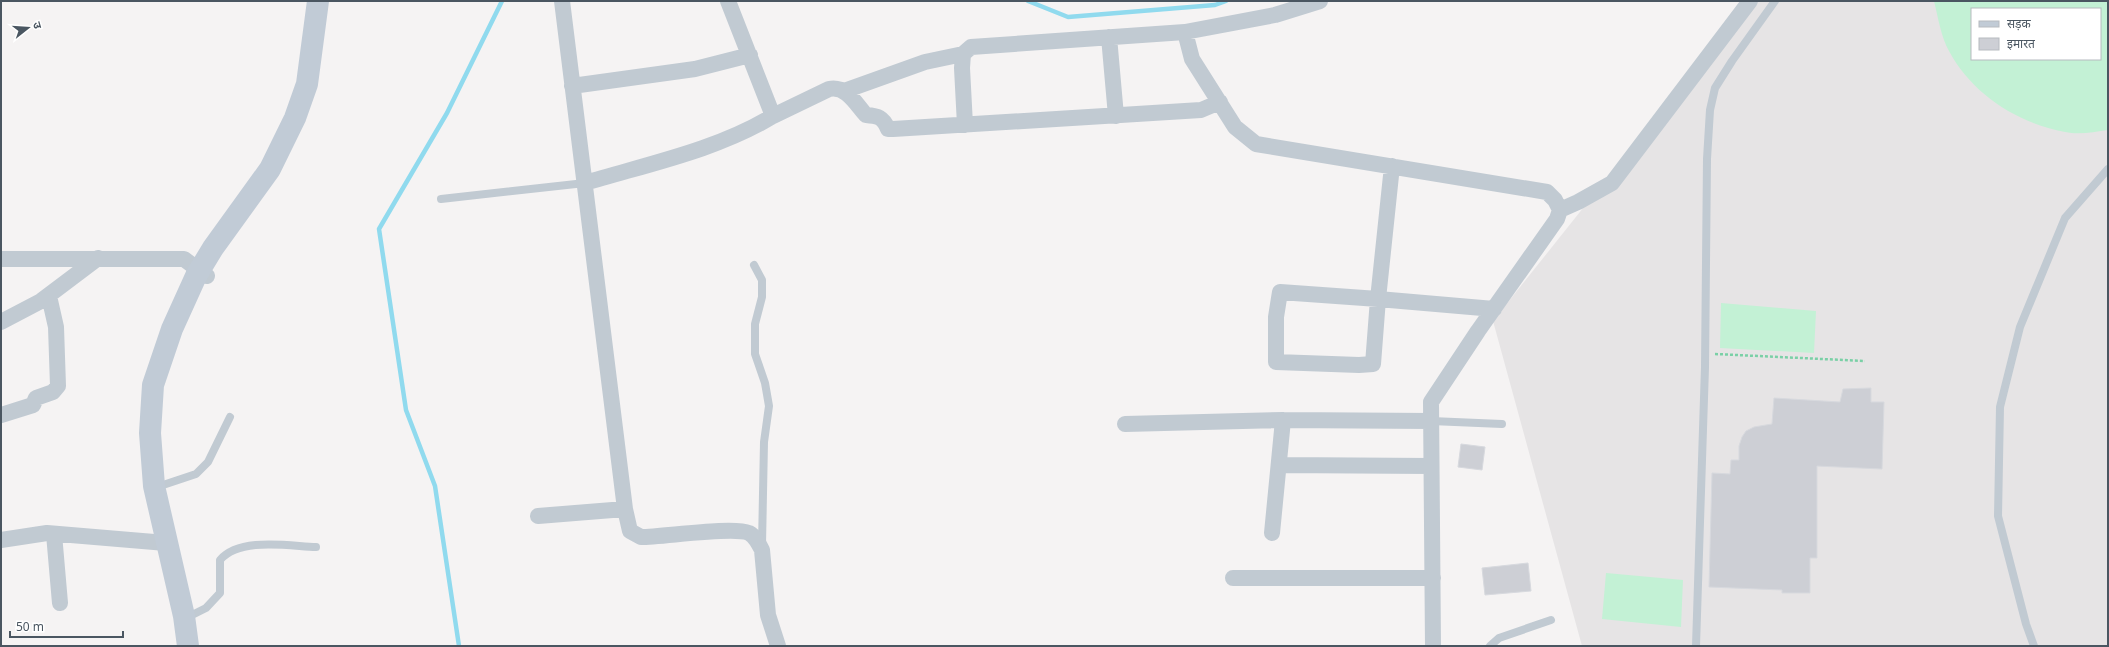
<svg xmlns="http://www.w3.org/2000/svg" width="2109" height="647" font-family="'Noto Sans','Noto Sans Devanagari',sans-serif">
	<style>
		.education { fill: #e6e4e5; fill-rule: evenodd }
		.grass { fill: #c3f1d5; fill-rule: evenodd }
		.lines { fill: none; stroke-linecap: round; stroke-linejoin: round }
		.stream { stroke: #90daee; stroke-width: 4.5 }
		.building { fill: #cdcfd5; stroke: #d7d9de }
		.path { stroke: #7ad0a6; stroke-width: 2.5; stroke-dasharray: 3 2; stroke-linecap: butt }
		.lane { stroke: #c1cad2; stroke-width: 8 }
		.street { stroke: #c1cad2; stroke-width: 16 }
		.secondary { stroke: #c1cbd6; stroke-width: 22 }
	</style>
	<rect width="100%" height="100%" fill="#f5f3f3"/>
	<path class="education" d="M1748,1H2108V646H1582L1493,321ZM1972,9H2100V59H1972Z"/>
	<path class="grass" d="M1934,1H2108V130C2094,132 2079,135 2065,132C2017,123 1972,94 1949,51C1941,37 1938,17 1934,1ZM1972,9H2100V59H1972Z
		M1721,303L1816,311L1814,353L1720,348Z
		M1606,573L1683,580L1681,627L1602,619Z"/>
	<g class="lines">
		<path class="stream" d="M1028,1L1068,17L1215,5L1226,1
			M459,646L435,486L406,410L379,229L447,113L502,1"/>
	</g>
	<path class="building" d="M1871,388V402H1884L1882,469L1817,466V558H1810V593H1782V590L1709,587L1712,473L1730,474L1731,460H1739V446L1742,437L1746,431L1754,427L1772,424L1774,398L1840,402L1843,389Z
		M1461,444L1485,447L1482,470L1458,467Z
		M1528,563L1531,591L1485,595L1482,568Z"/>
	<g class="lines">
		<path class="path" d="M1715,354L1865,361"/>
		<path class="lane" d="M441,199L585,183
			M754,265L762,280V297L755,324V354L765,383L769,406L764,442L762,545
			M1431,421L1502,424
			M163,485L196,474L208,462L230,417
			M192,615L206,608L220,593V560C240,537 288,546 316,547
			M1490,646L1499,638L1551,620
			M1696,646L1705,367L1707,159L1710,110L1715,88L1732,61L1775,1
			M2034,646L2026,624L1998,516L2000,407L2020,327L2065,218L2108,169"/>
		<path class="street" d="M562,1L625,509L630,531L641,537C663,537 733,526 749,533C755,536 759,544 762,550L768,615L778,646
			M1320,1L1275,15L1185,32L1192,59L1235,127L1256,144L1547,192L1555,200L1560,210L1557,219L1478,331L1431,402L1433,646
			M1109,37L1116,116
			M572,86L695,69L750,55
			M844,91L925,62L963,54
			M773,116L829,89C846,85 856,104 866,115C878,116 883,117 888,129H893L1201,110L1220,102
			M965,125L962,68L963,54L971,47L1185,32
			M1392,166L1378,299L1494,309
			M585,183C648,164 717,150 773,116L728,1
			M1560,210L1578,202L1612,183L1750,1
			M1,259H184L207,276
			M1280,292L1378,299L1373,364L1359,365L1276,362V317Z
			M1,322L41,301L98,258
			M1,415L33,405L36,398L53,392L58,386L56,327L49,296
			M1125,424L1283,420L1431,421
			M1279,465L1431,466
			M538,516L625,509
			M1272,533L1283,420
			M54,534L60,603
			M1,540L47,533L166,543
			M1233,578H1433"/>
		<path class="secondary" d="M188,646L184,616L154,486L150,433L153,385L172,329L196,276L213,248L270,169L295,118L307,84L318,1"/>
	</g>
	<rect width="2109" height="647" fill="none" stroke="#4a5661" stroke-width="4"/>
	<rect x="1971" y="8" width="130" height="52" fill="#ffffff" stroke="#b7bbc0"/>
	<rect x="1979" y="21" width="20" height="6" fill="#c1cbd6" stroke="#b7bbc0"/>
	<text x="2007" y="28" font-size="12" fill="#4a5661">सड़क</text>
	<rect x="1979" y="38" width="20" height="12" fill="#cdcfd5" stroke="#b7bbc0"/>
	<text x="2007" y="48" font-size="12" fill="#4a5661">इमारत</text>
	<g transform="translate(28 28) rotate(73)" stroke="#ffffff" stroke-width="3" paint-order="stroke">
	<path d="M0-3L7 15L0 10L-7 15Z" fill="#4a5661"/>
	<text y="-6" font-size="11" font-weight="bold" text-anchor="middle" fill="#4a5661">उ</text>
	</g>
	<path d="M10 631v6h113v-6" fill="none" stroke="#4a5661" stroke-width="2"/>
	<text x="16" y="631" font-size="12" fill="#4a5661" stroke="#ffffff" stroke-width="3" paint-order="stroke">50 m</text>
</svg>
